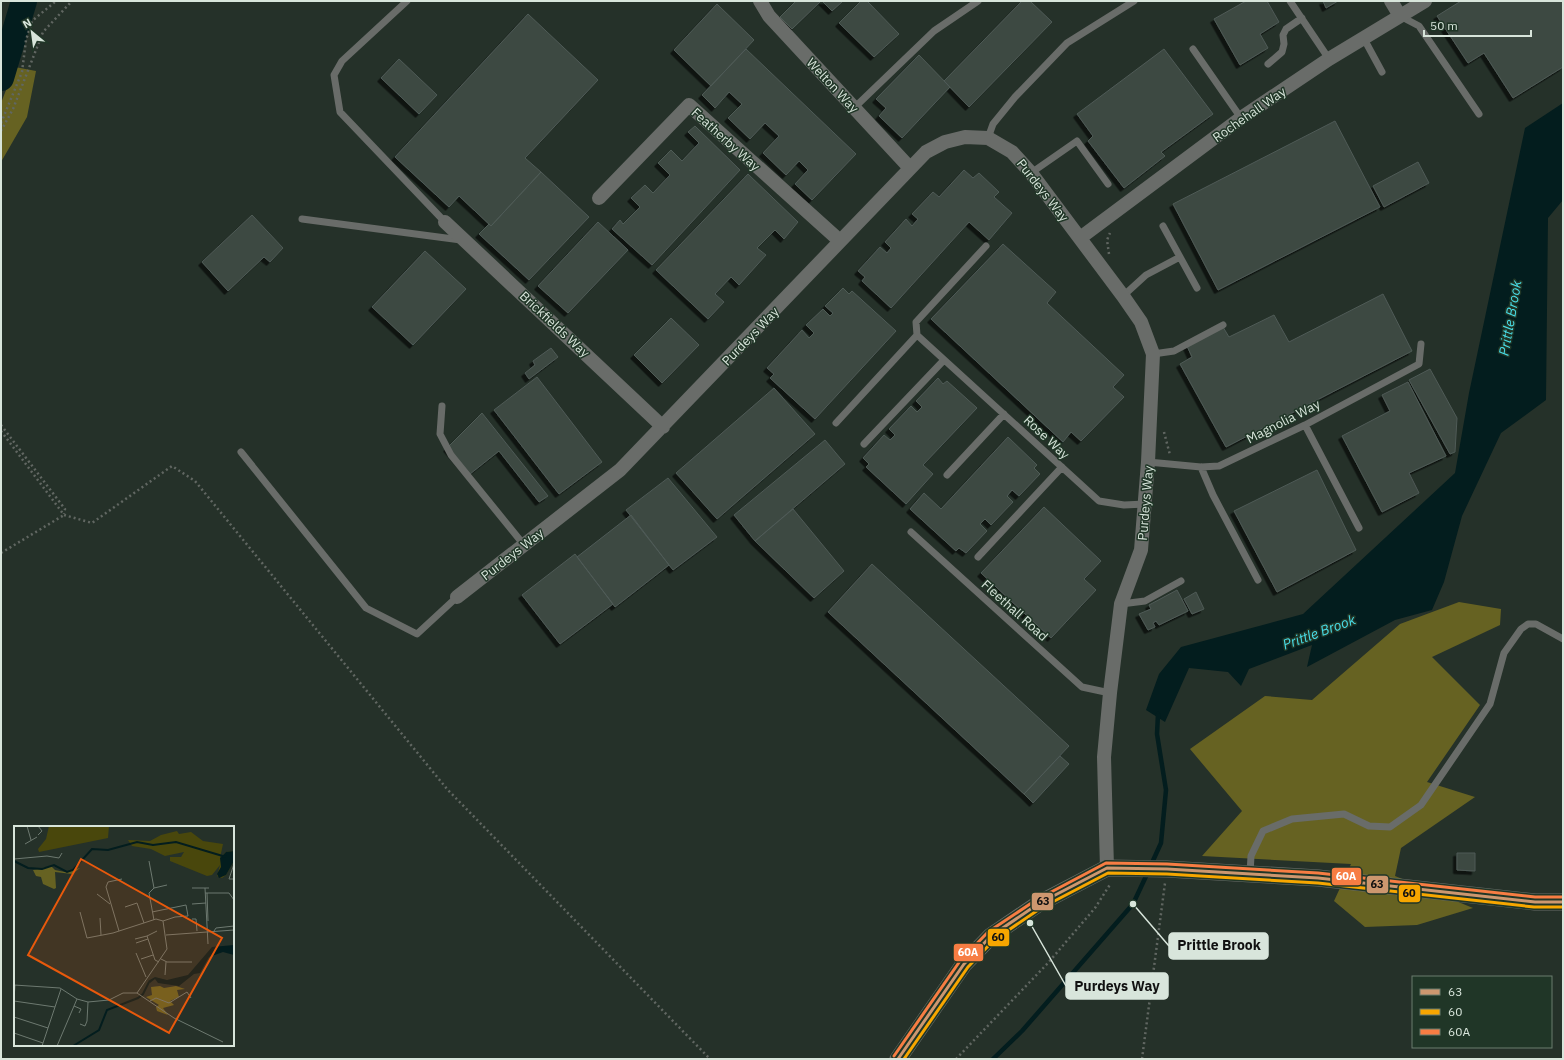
<svg xmlns="http://www.w3.org/2000/svg" width="1564" height="1060" font-family="'IBM Plex Sans',sans-serif">
	<style>
		.forest { fill: #666222 }
		.water { fill: #031d1e }
		.lines { fill: none; stroke-linecap: round; stroke-linejoin: round }
		.stream { stroke: #031d1e; stroke-width: 4.5 }
		.river { stroke: #031d1e; stroke-width: 26 }
		.building { fill: #3d4843; stroke: #4f5b56; filter: url(#shadow) }
		.path { stroke: #616762; stroke-width: 2.5; stroke-dasharray: 2 3; stroke-linecap: butt }
		.service { stroke: #696c69; stroke-width: 7 }
		.minor { stroke: #696c69; stroke-width: 14 }
		.tertiary { stroke: #696c69; stroke-width: 17 }
		.bus-1-casing { stroke: #203627; stroke-width: 6 }
		.bus-2-casing { stroke: #203627; stroke-width: 6 }
		.bus-3-casing { stroke: #203627; stroke-width: 6 }
		.bus-1 { stroke: #cd976f; stroke-width: 3 }
		.bus-2 { stroke: #f7a600; stroke-width: 3 }
		.bus-3 { stroke: #f77d43; stroke-width: 3 }
		.labels { text-anchor: middle; stroke-width: 3; stroke-linejoin: round; paint-order: stroke }
		.street-label { font-size: 13px; fill: #d8e5db; stroke: #203627 }
		.water-label { font-size: 14px; font-style: italic; fill: #48dde8; stroke: #203627 }
		.inset-river { fill: none; stroke: #031d1e; stroke-width: 2 }
		.inset-road { fill: none; stroke: #6d7970; stroke-width: 1 }
		.view { fill: #e8590c; fill-opacity: 0.15; stroke: #e8590c; stroke-width: 2 }
		.inset-edge { fill: none; stroke: #d8e5db; stroke-width: 2 }
		.leader { fill: none; stroke: #d8e5db; stroke-width: 1.5 }
		.callout-dot { fill: #d8e5db; stroke: #203627; stroke-width: 1.5 }
		.callout { fill: #d8e5db; stroke: #d8e5db; stroke-width: 1.5 }
		.callout-label { font-size: 14px; text-anchor: middle; font-weight: bold; fill: #111 }
		.line-badge { stroke: #203627; stroke-width: 1.5 }
		.badge-label { font-size: 11px; text-anchor: middle; font-weight: bold; fill: #fff }
		.pale-badge-label { font-size: 11px; text-anchor: middle; font-weight: bold; fill: #111 }
	</style>
	<defs>
		<filter id="shadow"><feDropShadow dx="-3.5" dy="3.5" stdDeviation="0" flood-color="#0009"/></filter>
	</defs>
	<rect width="100%" height="100%" fill="#253129"/>
	<path class="forest" d="M15,67L36,71L27,117L1,162V103Z
		M1459,602L1501,609L1500,625L1432,657L1480,705L1427,782L1475,797L1401,848L1395,876L1473,908L1417,925L1365,927L1334,901L1351,864L1202,856L1242,811L1190,749L1265,696L1312,700L1400,624Z"/>
	<path class="water" d="M1563,103V200L1548,218L1546,400L1501,433L1462,516L1444,582L1432,610L1395,620L1307,667L1312,645L1249,669L1241,686L1228,672L1189,668L1165,722L1146,710L1159,674L1181,647L1303,614L1455,473L1469,393L1525,128Z"/>
	<g class="lines">
		<path class="stream" d="M1151,865L1161,843L1166,790L1157,734L1158,714
			M993,1059L1022,1031L1133,904L1148,872"/>
		<path class="river" d="M1,78L24,1"/>
	</g>
	<path class="building" d="M796,1H821L792,29L780,17Z
		M822,1H843L832,11Z
		M861,1H867L899,34L874,57L839,23Z
		M1022,1H1030L1052,22L969,107L944,81Z
		M1246,1H1267L1279,22L1260,34L1268,48L1240,65L1214,19Z
		M1323,1H1338L1326,8Z
		M1461,1H1563V67L1513,98L1484,53L1468,63L1437,16Z
		M717,4L754,40L711,86L674,50Z
		M528,14L598,80L525,158L541,172L491,226L459,196L449,207L395,157Z
		M746,49L856,154L812,200L795,184L808,170L799,161L786,175L763,153L779,136L765,123L750,139L728,118L742,104L729,92L715,108L702,95Z
		M1164,49L1213,114L1161,152L1165,156L1124,188L1088,141L1093,136L1077,114Z
		M919,55L950,87L902,138L879,116L886,108L876,99Z
		M399,59L437,95L419,114L381,78Z
		M1335,121L1380,207L1218,290L1173,204Z
		M695,126L740,170L652,265L612,229L620,220L623,224L640,207L631,198L645,185L653,193L670,175L658,163L671,150L682,161L699,143L688,132Z
		M1418,162L1429,183L1384,207L1373,186Z
		M964,170L973,178L979,173L999,192L994,197L1012,213L989,240L969,222L891,308L862,281L865,277L858,271L880,247L887,253L891,248L885,242L906,219L912,226L918,219L912,214L933,192L939,197Z
		M541,172L589,217L529,280L479,234L489,224L491,226Z
		M748,174L798,222L784,239L775,230L757,248L766,255L739,285L731,277L715,294L724,302L708,319L656,270Z
		M252,215L283,248L270,262L264,257L228,291L202,262Z
		M598,222L628,250L568,313L538,286Z
		M1003,244L1056,292L1047,303L1124,375L1113,387L1124,397L1081,441L1071,432L1063,442L931,319Z
		M425,251L466,289L413,345L372,307Z
		M843,288L849,294L852,291L896,331L815,419L770,378L774,374L767,368L802,330L809,338L814,333L806,325L823,309L830,316L833,313L825,306Z
		M1383,294L1412,351L1226,447L1180,364L1192,357L1187,346L1223,327L1229,337L1274,315L1289,342Z
		M671,318L699,345L662,383L634,355Z
		M551,348L558,357L529,379L525,373L535,365L533,361Z
		M1430,369L1457,418L1455,452L1450,454L1409,380Z
		M537,377L602,462L559,494L494,410Z
		M938,378L943,384L947,381L977,408L923,465L933,474L906,504L866,467L869,464L863,458L884,435L890,440L895,435L889,429L911,406L917,412L922,407L916,401Z
		M1408,382L1446,456L1409,473L1419,493L1382,512L1342,436L1390,411L1382,395Z
		M774,388L815,434L717,519L676,473Z
		M482,413L548,496L539,502L499,451L470,474L447,448Z
		M1008,437L1037,465L1034,468L1040,474L1019,496L1012,490L1007,496L1013,502L991,525L985,519L980,524L987,531L966,553L959,548L956,551L910,509L924,493L941,509Z
		M825,440L845,464L755,541L734,515Z
		M1317,470L1356,550L1277,592L1234,511Z
		M668,478L717,537L673,570L626,510Z
		M1044,507L1101,561L1084,579L1096,590L1051,638L981,573Z
		M793,509L844,571L814,598L755,541Z
		M631,515L669,565L615,607L577,557Z
		M575,554L613,604L560,644L522,595Z
		M872,564L1069,746L1024,794L828,612Z
		M1177,590L1188,611L1159,625L1156,621L1153,623L1155,627L1148,630L1139,614L1151,609L1149,605Z
		M1196,592L1204,609L1192,614L1184,599Z
		M1060,756L1069,764L1033,803L1024,794Z
		M1457,853H1475V871L1457,870Z"/>
	<g class="lines">
		<path class="path" d="M1,123L22,72L26,40L32,21L56,1
			M1,131L13,109L43,32L72,1
			M1109,254L1107,240L1110,233
			M1,425L65,509L64,514
			M1,431L64,515L92,523L172,466L195,481L447,789L710,1059
			M1164,432L1170,455
			M1,553L64,515
			M956,1059L1048,963L1095,908L1111,883
			M1142,1059L1165,883"/>
		<path class="service" d="M407,1L342,61L334,75L340,112L445,222
			M1290,1L1329,59
			M1400,16L1419,26L1479,114
			M1363,37L1382,72
			M1193,49L1241,118
			M1268,64L1282,52L1284,44L1283,35L1286,29L1302,18
			M854,108L934,31L978,1
			M988,138L993,124L1015,97L1067,43L1134,1
			M1031,173L1077,141L1108,184
			M302,219L461,240
			M1163,226L1197,288
			M986,246L916,322L917,335L1099,501L1124,505L1145,504
			M1123,296L1146,275L1180,257
			M1153,354L1174,351L1223,325
			M442,406L440,434L451,455L524,545
			M836,423L917,335
			M1305,425L1359,528
			M864,444L944,360
			M241,452L366,608L417,634L457,597
			M1148,462L1201,467L1219,466L1305,425L1419,364L1421,344
			M1201,467L1213,495L1258,580
			M947,475L1004,414
			M911,532L1082,687L1110,693
			M978,557L1062,467
			M1121,604L1145,601L1181,581
			M1250,874L1251,856L1263,831L1292,819L1344,814L1369,826L1390,827L1421,805L1490,704L1504,653L1521,629L1528,624H1536L1563,639"/>
		<path class="minor" d="M760,1L769,16L909,167
			M1391,1L1400,16
			M599,198L689,105L840,241
			M445,222L663,427
			M1080,238L1241,118L1329,59L1425,1
			M457,597L620,470L926,152L945,142L965,137L988,138L1012,152L1031,173L1123,296L1141,322L1153,354L1148,462L1141,550L1121,604L1110,693L1104,757L1107,868"/>
		<path class="tertiary" d="M898,1059L964,964L991,936L1038,904L1107,868L1167,869L1318,878L1535,902H1563"/>
		<g class="bus-1-casing">
			<path id="bus-1" d="M898,1059L964,964L991,936L1038,904L1107,868L1167,869L1318,878L1535,902H1563"/>
		</g>
		<g class="bus-2-casing">
			<path id="bus-2" d="M904,1059L968,967L994,940L1041,908L1108,873L1167,874L1318,883L1534,907H1563"/>
		</g>
		<g class="bus-3-casing">
			<path id="bus-3" d="M894,1056L960,961L988,932L1036,900L1106,863L1167,864L1318,873L1535,897H1563"/>
		</g>
		<use href="#bus-1" class="bus-1"/>
		<use href="#bus-2" class="bus-2"/>
		<use href="#bus-3" class="bus-3"/>
	</g>
	<g class="labels">
		<g class="street-label">
			<text transform="translate(833 85) rotate(47)" y="5">Welton Way</text>
			<text transform="translate(1249 114) rotate(-35)" y="5">Rochehall Way</text>
			<text transform="translate(726 139) rotate(42)" y="5">Featherby Way</text>
			<text transform="translate(1043 190) rotate(52)" y="5">Purdeys Way</text>
			<text transform="translate(555 324) rotate(43)" y="5">Brickfields Way</text>
			<text transform="translate(750 336) rotate(-46)" y="5">Purdeys Way</text>
			<text transform="translate(1283 421) rotate(-27)" y="5">Magnolia Way</text>
			<text transform="translate(1047 437) rotate(43)" y="5">Rose Way</text>
			<text transform="translate(1145 503) rotate(-85)" y="5">Purdeys Way</text>
			<text transform="translate(512 554) rotate(-38)" y="5">Purdeys Way</text>
			<text transform="translate(1015 610) rotate(42)" y="5">Fleethall Road</text>
		</g>
		<g class="water-label">
			<text transform="translate(1510 318) rotate(-80)" y="5">Prittle Brook</text>
			<text transform="translate(1319 632) rotate(-20)" y="5">Prittle Brook</text>
		</g>
	</g>
	<g transform="translate(14 826)">
		<rect width="220" height="220" fill="#253129"/>
		<path d="M35,0H95L94,12L25,26L24,23L32,13ZM163,5L165,8L177,6L189,15L209,18L206,32L212,26L220,25V35L212,49L208,52L203,50L206,39L198,49L193,50L156,35V31H167L170,26L151,30L137,23L118,20L114,14L136,15L147,9Z" fill="#49470c"/>
		<path d="M37,40L41,44L51,46L66,42L58,48L41,46L42,62L40,63L29,58L27,51L22,50L19,44ZM146,160L150,162L162,160L171,163L163,164L165,171L156,175L160,179L149,182L154,189L143,185L142,181L145,179L132,171L138,169L137,161Z" fill="#666222"/>
		<path d="M220,25V35L212,49L205,52L203,48L207,41L206,32L212,26ZM220,119V129L209,126L195,131L186,147L180,148L165,160L144,157L141,153L136,157L134,155L141,151L153,154L174,149L198,121Z" fill="#031d1e"/>
		<path class="inset-river" d="M0,35L14,42L28,43L40,39L53,46L59,44L78,23L94,24L123,16L139,19L162,16L212,31M59,220L85,204L93,184L124,172L129,168L135,156"/>
		<path class="inset-road" d="M13,0L17,14M24,9L28,5L24,0M11,18L23,11M0,33L33,30L45,32L48,27M135,35L140,62M220,38L215,53H220M140,62L153,59M178,62H195M191,62L194,118M191,67H215L220,74M193,67L194,95M83,68L96,78M178,78L192,77M111,81L123,77L130,97M66,86L73,112L99,107L142,93L149,95L153,123L123,167M138,86L172,79L174,90L161,91L149,95M86,92L87,109M178,93H182L183,105M140,94L135,67L140,62M105,105L92,61L94,56L108,53M143,105L133,110L141,134L145,136M200,105L202,102L220,100M152,109L220,104M121,113L133,110M122,117L134,113M122,127L132,151M127,133L139,129M147,133L153,136H178M151,149L152,136M0,159L46,162L63,173L74,176L95,174L109,167H123L160,192L209,216M0,173L1,159M0,175L41,181M136,175L142,172L155,177L173,166L177,172M60,180L67,183L65,187M0,191L34,202M66,198L71,200L73,195L74,176M0,207L29,217M28,220L47,163M43,220L63,173"/>
		<path class="view" d="M67,33L208,112L155,207L14,129Z"/>
		<rect width="220" height="220" class="inset-edge"/>
	</g>
	<path class="leader" d="M1133 904L1169 946M1030 923L1066 986"/>
	<g class="callout-dot">
		<circle cx="1133" cy="904" r="4"/>
		<circle cx="1030" cy="923" r="4"/>
	</g>
	<g class="callout">
		<rect x="1169" y="933" width="99" height="26" rx="4"/>
		<rect x="1066" y="973" width="102" height="26" rx="4"/>
	</g>
	<g class="callout-label">
		<text x="1219" y="950">Prittle Brook</text>
		<text x="1117" y="991">Purdeys Way</text>
	</g>
	<g class="line-badge">
		<rect x="1331" y="867" width="31" height="19" rx="4" fill="#f77d43"/>
		<rect x="1366" y="875" width="23" height="19" rx="4" fill="#cd976f"/>
		<rect x="1398" y="884" width="23" height="19" rx="4" fill="#f7a600"/>
		<rect x="1031" y="892" width="23" height="19" rx="4" fill="#cd976f"/>
		<rect x="987" y="928" width="23" height="19" rx="4" fill="#f7a600"/>
		<rect x="953" y="943" width="31" height="19" rx="4" fill="#f77d43"/>
	</g>
	<g class="badge-label">
		<text x="1346" y="880">60A</text>
		<text x="968" y="956">60A</text>
	</g>
	<g class="pale-badge-label">
		<text x="1377" y="888">63</text>
		<text x="1409" y="897">60</text>
		<text x="1043" y="905">63</text>
		<text x="998" y="941">60</text>
	</g>
	<rect width="1564" height="1060" fill="none" stroke="#d8e5db" stroke-width="4"/>
	<rect x="1412" y="976" width="140" height="72" fill="#203627" stroke="#6a7c6f"/>
	<rect x="1420" y="989" width="20" height="6" fill="#cd976f" stroke="#6a7c6f"/>
	<text x="1448" y="996" font-size="12" fill="#d8e5db">63</text>
	<rect x="1420" y="1009" width="20" height="6" fill="#f7a600" stroke="#6a7c6f"/>
	<text x="1448" y="1016" font-size="12" fill="#d8e5db">60</text>
	<rect x="1420" y="1029" width="20" height="6" fill="#f77d43" stroke="#6a7c6f"/>
	<text x="1448" y="1036" font-size="12" fill="#d8e5db">60A</text>
	<g transform="translate(32 32) rotate(331)" stroke="#203627" stroke-width="3" paint-order="stroke">
	<path d="M0-3L7 15L0 10L-7 15Z" fill="#d8e5db"/>
	<text y="-6" font-size="11" font-weight="bold" text-anchor="middle" fill="#d8e5db">N</text>
	</g>
	<path d="M1424 30v6h107v-6" fill="none" stroke="#d8e5db" stroke-width="2"/>
	<text x="1430" y="30" font-size="12" fill="#d8e5db" stroke="#203627" stroke-width="3" paint-order="stroke">50 m</text>
</svg>
